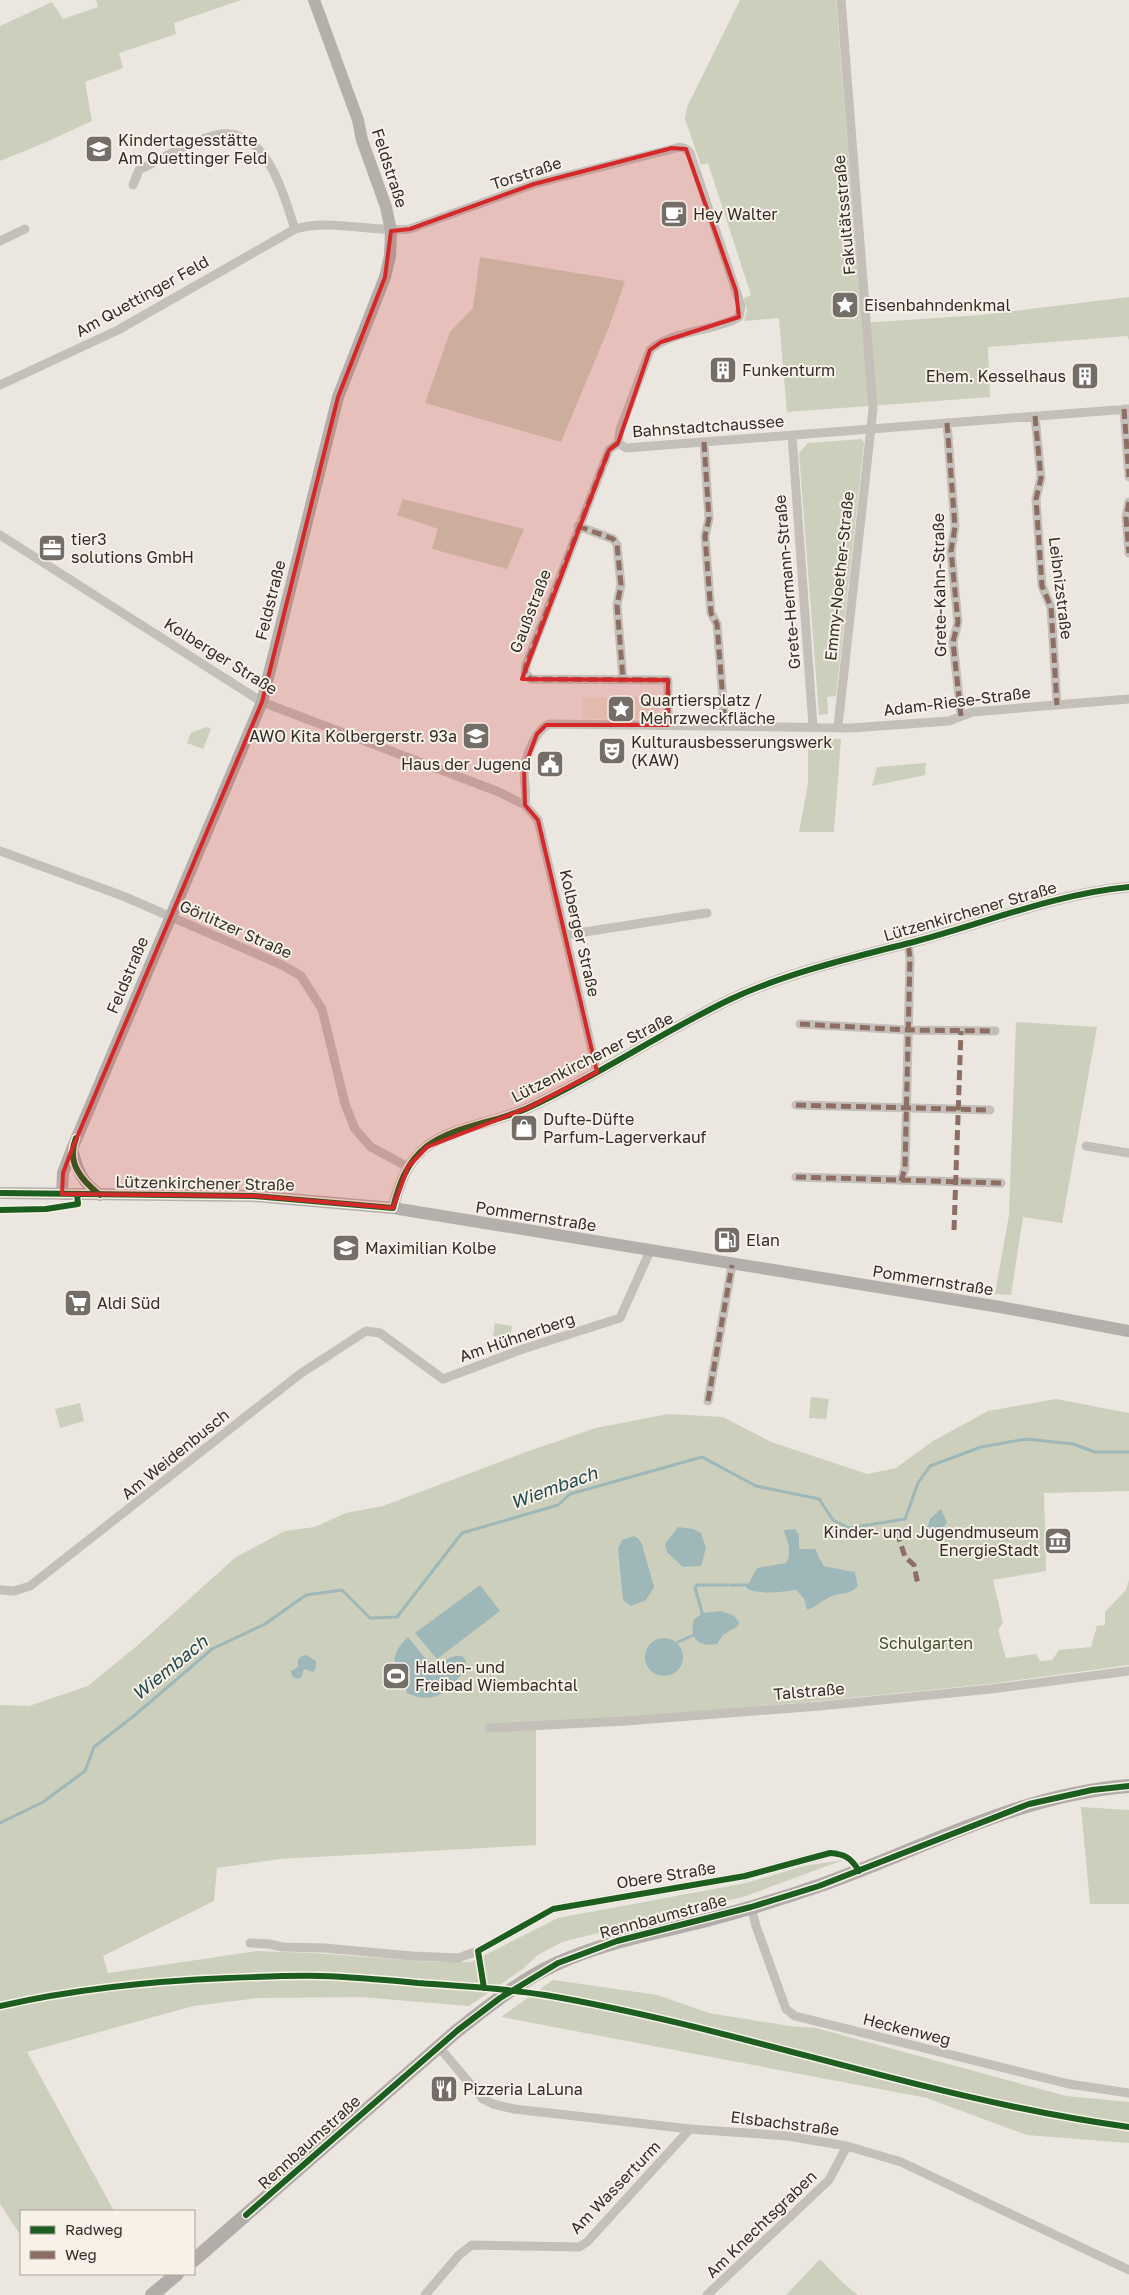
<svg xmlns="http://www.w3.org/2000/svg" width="1129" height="2295" font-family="'Golos Text',sans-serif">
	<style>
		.green { fill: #cbcfbb; fill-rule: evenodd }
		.plaza { fill: #e8dfd1 }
		.water { fill: #9eb8ba }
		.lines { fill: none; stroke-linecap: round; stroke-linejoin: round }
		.stream { stroke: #9eb8ba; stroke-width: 3 }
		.minor { stroke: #c4bfb9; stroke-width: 9 }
		.tertiary { stroke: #c4bfb9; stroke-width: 11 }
		.secondary { stroke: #b4afaa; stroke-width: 12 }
		.primary { stroke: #b2ada8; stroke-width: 14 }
		.quiet { stroke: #8d6e63; stroke-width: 5; stroke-dasharray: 10 5; stroke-linecap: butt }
		.cycleway-casing { stroke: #f7f1e7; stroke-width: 9 }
		.cycleway { stroke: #1b5e20; stroke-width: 6 }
		.marked { fill: #d62828; fill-opacity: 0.2; stroke: #d62828; stroke-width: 4; stroke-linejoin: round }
		.labels { text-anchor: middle; stroke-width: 4; stroke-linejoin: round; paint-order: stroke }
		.poi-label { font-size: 16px; fill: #342c28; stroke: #f7f1e7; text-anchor: start }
		.street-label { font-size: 16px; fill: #342c28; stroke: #f7f1e7 }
		.park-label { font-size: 16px; fill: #41502e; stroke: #f7f1e7 }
		.water-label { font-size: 18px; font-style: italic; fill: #214b51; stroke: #f7f1e7 }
	</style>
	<rect width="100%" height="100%" fill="#ebe6e0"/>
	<path class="green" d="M96,0H241L174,23L176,34L119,53L123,68L85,82L92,121L44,143L0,161V26L52,2L63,19L98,7Z
		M740,0H836L862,323L981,315L1129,297V340L1127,336L988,347L990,397L787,412L779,318L744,321L747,310L744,298L751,295L708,163L701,165L685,119L687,107Z
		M480,257L625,281L609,327L561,442L425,403L450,332L473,308Z
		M862,439L864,443L862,461L836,696L827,697L828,714L819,715L799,453L808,443Z
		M403,499L524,529L507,569L432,549L438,529L397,515Z
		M206,727L211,729L203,749L187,743L191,733Z
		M808,738L841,739L834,832H799L808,784Z
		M926,763L925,775L872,786L877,767Z
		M1016,1022L1097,1027L1062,1223L1023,1217L1011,1295L995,1294L1009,1215Z
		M495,1323L512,1326L511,1334L501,1337L493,1336Z
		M811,1397L829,1399L826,1419L809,1418Z
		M1056,1399L1129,1413V1491L1044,1493L1046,1571L993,1580L1003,1623L998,1630L1006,1658L1036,1654L1040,1661L1052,1660L1059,1650L1091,1647L1097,1626L1105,1625V1612L1126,1590L1129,1580V1665L989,1684L819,1701L623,1718L536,1722V1845L279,1859L217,1868L214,1901L103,1956L108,1973L257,1951L313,1953L431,1962H471L558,1918L746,1883L804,1866L843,1860L746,1896L562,1942L538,1955L524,1968L469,2006L361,1997L257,1998L193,2006L27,2052L114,2211H21V2236L0,2204V1705L29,1706L88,1686L138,1645L236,1557L285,1531L315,1527L346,1513L383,1506L526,1452L596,1428L668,1414L723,1417L771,1442L867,1474L896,1468L933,1441L988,1411ZM783,1530L799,1535V1549L819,1555L824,1566L855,1572L858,1586C848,1597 840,1591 828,1597C820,1602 816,1607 807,1610L804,1599L796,1590C780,1592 767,1590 752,1591L774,1566L786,1563C792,1552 788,1542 783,1530Z
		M80,1403L84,1421L60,1428L55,1409Z
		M1081,1807L1129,1810V1904H1090Z
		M553,1980L657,1995L709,2013L789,2026L816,2028L1066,2096L1129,2102V2143L1027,2135L927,2098L501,2017Z
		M820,2259L842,2282L858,2295H786Z"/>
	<path class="plaza" d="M583,698H658V719H583Z"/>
	<path class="water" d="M941,1509L947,1522L941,1532L933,1533L927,1529L930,1519Z
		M678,1527L693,1529L701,1533L706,1548L701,1566L683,1567L667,1552L665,1544Z
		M795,1529L799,1535V1549H815L824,1566L855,1572L858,1586C848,1597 840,1591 828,1598C820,1602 816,1607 807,1610L804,1599L796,1590C782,1592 757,1595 746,1588L757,1568L786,1563C792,1552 788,1541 783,1530Z
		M634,1536L638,1538L642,1544L654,1587L646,1600L631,1606L623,1600L618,1548L622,1540Z
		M480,1585L500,1611L437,1659L415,1633Z
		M720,1611L733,1615L739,1622L738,1626L723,1635L717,1644C697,1648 689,1637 694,1619L703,1613Z
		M408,1637L434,1669C443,1663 450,1654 462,1656L466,1661V1668C449,1691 436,1706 407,1693L403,1676L396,1678C393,1658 393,1652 408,1637Z
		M645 1657a19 19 0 1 1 38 0a19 19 0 1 1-38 0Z
		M306,1655L316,1661V1667L313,1672L304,1669L301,1678L296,1679L292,1676L291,1671L298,1667V1660L302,1656Z"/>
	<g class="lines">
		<path class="stream" d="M730,1585H747
			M703,1616L695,1588L697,1585H727
			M678,1642L696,1634
			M0,1823L43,1802L85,1771L94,1747L135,1715L212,1649L265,1624L306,1595L342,1590L370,1618L397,1617L462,1533L558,1505L570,1494L702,1457L756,1486L819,1499L833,1520L849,1528L905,1519L918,1483L930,1466L981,1447L1026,1439L1073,1444L1095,1452H1129"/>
		<path class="minor" d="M133,185L139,170C163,158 187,143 212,136C265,120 283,194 295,229
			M0,241L25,229
			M0,385L118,330L295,229C330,218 373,233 410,229L534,184L680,147L686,149L690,153L741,306L739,317C713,332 672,330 650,350L620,430L618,443
			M1124,409L1129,477
			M1035,416L1041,478L1036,499L1042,586L1051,607L1057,705
			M947,423L955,527L951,551L958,622L953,642L961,716
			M792,435L813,726
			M704,442L709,519L705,536L711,613L717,624L725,726
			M618,443L626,448L1129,409
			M618,443L609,450L526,665L525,673L531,679L668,680V725
			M1129,502L1126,517L1129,553
			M578,526L613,539L617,545L621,585L617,605L623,679
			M0,535L262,702L499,792L525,805L538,820L597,1072
			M838,726L873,409L841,0
			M525,805C527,793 524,782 524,770C525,757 537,727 550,724L851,728L949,721L972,712L1129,699
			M0,851L123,896L282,965L301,976L322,1009L345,1104L355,1129L371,1147L408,1167
			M565,935L707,913
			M800,1024L908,1030L995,1031
			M796,1105L990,1110
			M1086,1146L1129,1153
			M796,1177L1001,1183
			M901,1181L905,1168L910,958L908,943
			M708,1401L732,1265
			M0,1590L14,1591L30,1586L300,1374L366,1331L380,1333L443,1379L523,1349L620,1318L650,1251
			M489,1728L626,1721L820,1706L991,1689L1129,1671
			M751,1907L756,1926L786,2009L795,2016L1069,2084L1129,2093
			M250,1943L269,1944L283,1947L324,1948L412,1956L458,1958L478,1951L553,1909L745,1876L830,1853C845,1854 851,1858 859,1871
			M438,2046L483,2099L493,2104L514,2109L690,2129L787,2136L847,2146L901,2162L1129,2270
			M425,2295L459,2255L472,2245L579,2247L587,2242L690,2129
			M707,2295L829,2180L847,2146"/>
		<path class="tertiary" d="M393,1208C399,1185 406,1163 426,1147C455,1125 497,1123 530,1107C599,1075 662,1032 731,999C789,972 855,957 917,941C988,922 1055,894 1129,887"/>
		<path class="secondary" d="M72,1149C78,1172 81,1181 100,1195
			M0,1193L253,1196L393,1208L1000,1307L1129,1331
			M62,1194L63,1173L72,1149L262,702L338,397L385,277L390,256L391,231L386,207L362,140L358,120L314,0"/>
		<path class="primary" d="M194,2260L458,2030C489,2006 522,1979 558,1963C602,1943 648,1934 695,1923C737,1912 778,1900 818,1886C924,1849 1015,1795 1129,1786
			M152,2295L177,2274"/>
		<path class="quiet" d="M1124,409L1129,477
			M1035,416L1041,478L1036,499L1042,586L1051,607L1057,705
			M947,423L955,527L951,551L958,622L953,642L961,716
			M704,442L709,519L705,536L711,613L717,624L725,726
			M618,443L609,450L526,665L525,673L531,679L668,680V725
			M1129,502L1126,517L1129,553
			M578,526L613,539L617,545L621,585L617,605L623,679
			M800,1024L908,1030L995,1031
			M796,1105L990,1110
			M796,1177L1001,1183
			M901,1181L905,1168L910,958L908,943
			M954,1230L961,1031
			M708,1401L732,1265
			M897,1532L905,1557L914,1565L918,1585"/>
		<g class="cycleway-casing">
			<path id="cycleway" d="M76,1138C66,1162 81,1180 100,1195
				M0,1193L253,1196L393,1208C399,1185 406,1163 426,1147C455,1125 497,1123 530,1107C599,1075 662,1032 731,999C789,972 855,957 917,941C988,922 1055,894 1129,887
				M0,1210L46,1209L78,1204L77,1194
				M484,1988L478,1951L553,1909L745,1876L830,1853C845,1854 851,1858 859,1871
				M0,2006C75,1989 152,1981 228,1978C259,1977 290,1975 321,1976C353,1977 386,1980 418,1983C460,1986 503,1988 545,1995C742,2029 931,2100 1129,2127
				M246,2215L458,2030L500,1998L558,1963L617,1941L751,1907L819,1886L1029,1804L1092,1790L1129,1786"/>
		</g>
		<use href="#cycleway" class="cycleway"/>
	</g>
	<path class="marked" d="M672,148L686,149L736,291L739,317L661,342L650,350L618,443L609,450L522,679L668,680V725H546L537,734L524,768L525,805L538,820L597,1072L528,1108L427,1147L408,1167L393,1208L253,1196L62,1194L63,1173L72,1149L262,702L338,397L385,277L391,231L410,229L534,184Z"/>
	<defs>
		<g id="school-square" transform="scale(1.4375)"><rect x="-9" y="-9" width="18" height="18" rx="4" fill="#746d68" stroke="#f7f1e7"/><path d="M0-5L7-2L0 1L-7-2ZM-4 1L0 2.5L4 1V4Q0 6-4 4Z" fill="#fff"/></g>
		<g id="cafe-square" transform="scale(1.4375)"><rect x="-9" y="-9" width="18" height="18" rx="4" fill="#746d68" stroke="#f7f1e7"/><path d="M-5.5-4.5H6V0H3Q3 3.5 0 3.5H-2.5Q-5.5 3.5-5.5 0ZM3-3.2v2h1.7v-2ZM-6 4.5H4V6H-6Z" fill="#fff"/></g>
		<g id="sight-square" transform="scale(1.4375)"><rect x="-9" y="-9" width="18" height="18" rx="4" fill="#746d68" stroke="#f7f1e7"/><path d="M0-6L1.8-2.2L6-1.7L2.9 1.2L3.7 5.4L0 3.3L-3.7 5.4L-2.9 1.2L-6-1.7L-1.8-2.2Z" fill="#fff"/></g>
		<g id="building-square" transform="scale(1.4375)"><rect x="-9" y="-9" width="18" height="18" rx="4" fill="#746d68" stroke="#f7f1e7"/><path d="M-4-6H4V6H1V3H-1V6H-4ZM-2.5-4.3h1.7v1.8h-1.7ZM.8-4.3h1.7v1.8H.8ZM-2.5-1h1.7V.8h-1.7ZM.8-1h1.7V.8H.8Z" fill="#fff"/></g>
		<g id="office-square" transform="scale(1.4375)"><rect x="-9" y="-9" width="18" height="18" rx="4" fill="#746d68" stroke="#f7f1e7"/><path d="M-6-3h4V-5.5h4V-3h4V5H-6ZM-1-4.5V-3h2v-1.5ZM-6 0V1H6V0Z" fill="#fff"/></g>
		<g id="theatre-square" transform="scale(1.4375)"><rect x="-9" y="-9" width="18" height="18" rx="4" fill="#746d68" stroke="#f7f1e7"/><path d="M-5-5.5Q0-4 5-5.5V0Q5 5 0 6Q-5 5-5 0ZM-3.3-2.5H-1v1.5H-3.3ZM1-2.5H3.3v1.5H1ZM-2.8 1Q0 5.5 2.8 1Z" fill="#fff"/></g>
		<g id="civic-square" transform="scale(1.4375)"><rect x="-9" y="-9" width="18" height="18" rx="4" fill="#746d68" stroke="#f7f1e7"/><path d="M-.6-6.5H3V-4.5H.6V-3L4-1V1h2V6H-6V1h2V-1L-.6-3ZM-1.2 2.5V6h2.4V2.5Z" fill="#fff"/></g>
		<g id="shop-square" transform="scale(1.4375)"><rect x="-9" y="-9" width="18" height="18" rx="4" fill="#746d68" stroke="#f7f1e7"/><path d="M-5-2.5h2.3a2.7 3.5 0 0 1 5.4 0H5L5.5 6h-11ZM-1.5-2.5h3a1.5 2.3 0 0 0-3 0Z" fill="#fff"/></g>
		<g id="fuel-square" transform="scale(1.4375)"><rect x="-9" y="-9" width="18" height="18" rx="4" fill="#746d68" stroke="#f7f1e7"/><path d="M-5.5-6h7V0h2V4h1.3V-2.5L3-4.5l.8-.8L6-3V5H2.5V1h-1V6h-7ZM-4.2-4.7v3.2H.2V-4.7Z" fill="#fff"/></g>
		<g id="supermarket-square" transform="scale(1.4375)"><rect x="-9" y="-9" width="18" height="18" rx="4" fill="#746d68" stroke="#f7f1e7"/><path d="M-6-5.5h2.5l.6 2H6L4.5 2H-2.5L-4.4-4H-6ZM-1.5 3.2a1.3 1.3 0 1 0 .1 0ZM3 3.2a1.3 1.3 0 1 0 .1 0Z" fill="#fff"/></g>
		<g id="museum-square" transform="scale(1.4375)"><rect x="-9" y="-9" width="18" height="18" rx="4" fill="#746d68" stroke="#f7f1e7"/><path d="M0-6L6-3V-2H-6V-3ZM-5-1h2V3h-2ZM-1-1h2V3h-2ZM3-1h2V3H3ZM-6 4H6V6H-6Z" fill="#fff"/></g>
		<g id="stadium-square" transform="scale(1.4375)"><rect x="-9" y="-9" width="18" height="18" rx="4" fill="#746d68" stroke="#f7f1e7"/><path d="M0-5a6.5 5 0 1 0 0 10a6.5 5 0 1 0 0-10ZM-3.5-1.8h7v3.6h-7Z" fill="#fff"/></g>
		<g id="restaurant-square" transform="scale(1.4375)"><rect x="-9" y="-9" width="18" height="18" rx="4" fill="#746d68" stroke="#f7f1e7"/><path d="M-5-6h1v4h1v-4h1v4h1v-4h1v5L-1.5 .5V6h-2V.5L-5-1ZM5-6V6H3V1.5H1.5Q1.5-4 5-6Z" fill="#fff"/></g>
	</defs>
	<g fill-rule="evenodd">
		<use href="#school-square" x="99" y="149"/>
		<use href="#cafe-square" x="674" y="214"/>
		<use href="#sight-square" x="845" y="305"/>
		<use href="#building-square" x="723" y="370"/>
		<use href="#building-square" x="1085" y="376"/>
		<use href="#office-square" x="52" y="548"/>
		<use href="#sight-square" x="621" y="709"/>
		<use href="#school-square" x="476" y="736"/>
		<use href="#theatre-square" x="612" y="751"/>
		<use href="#civic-square" x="550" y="764"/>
		<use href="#shop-square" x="524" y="1128"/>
		<use href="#fuel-square" x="727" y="1240"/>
		<use href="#school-square" x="346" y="1248"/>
		<use href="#supermarket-square" x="78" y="1303"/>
		<use href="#museum-square" x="1058" y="1541"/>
		<use href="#stadium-square" x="396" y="1676"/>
		<use href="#restaurant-square" x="444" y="2089"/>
	</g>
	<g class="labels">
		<g class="poi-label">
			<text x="118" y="146">Kindertagesstätte<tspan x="118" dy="18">Am Quettinger Feld</tspan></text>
			<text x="693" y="220">Hey Walter</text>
			<text x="864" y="311">Eisenbahndenkmal</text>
			<text x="742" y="376">Funkenturm</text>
			<text x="1066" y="382" text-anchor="end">Ehem. Kesselhaus</text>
			<text x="71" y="545">tier3<tspan x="71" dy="18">solutions GmbH</tspan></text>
			<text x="640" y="706">Quartiersplatz /<tspan x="640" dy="18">Mehrzweckfläche</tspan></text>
			<text x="457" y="742" text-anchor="end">AWO Kita Kolbergerstr. 93a</text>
			<text x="631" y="748">Kulturausbesserungswerk<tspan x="631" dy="18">(KAW)</tspan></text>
			<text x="531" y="770" text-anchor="end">Haus der Jugend</text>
			<text x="543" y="1125">Dufte-Düfte<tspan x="543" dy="18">Parfum-Lagerverkauf</tspan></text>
			<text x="746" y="1246">Elan</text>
			<text x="365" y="1254">Maximilian Kolbe</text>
			<text x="97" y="1309">Aldi Süd</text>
			<text x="1039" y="1538" text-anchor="end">Kinder- und Jugendmuseum<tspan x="1039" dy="18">EnergieStadt</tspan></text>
			<text x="415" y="1673">Hallen- und<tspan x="415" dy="18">Freibad Wiembachtal</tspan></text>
			<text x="463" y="2095">Pizzeria LaLuna</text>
		</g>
		<g class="street-label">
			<text transform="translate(390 168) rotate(72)" y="6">Feldstraße</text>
			<text transform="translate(526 173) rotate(-18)" y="6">Torstraße</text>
			<text transform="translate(844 215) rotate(-95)" y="6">Fakultätsstraße</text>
			<text transform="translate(142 296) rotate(-29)" y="6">Am Quettinger Feld</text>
			<text transform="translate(708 426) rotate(-4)" y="6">Bahnstadtchaussee</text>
			<text transform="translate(839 576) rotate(-84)" y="6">Emmy-Noether-Straße</text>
			<text transform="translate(787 582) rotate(-95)" y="6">Grete-Hermann-Straße</text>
			<text transform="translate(939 585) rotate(-91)" y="6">Grete-Kahn-Straße</text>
			<text transform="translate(1061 588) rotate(83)" y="6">Leibnizstraße</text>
			<text transform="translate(270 600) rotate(-76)" y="6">Feldstraße</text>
			<text transform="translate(530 611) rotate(-69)" y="6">Gaußstraße</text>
			<text transform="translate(221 656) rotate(32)" y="6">Kolberger Straße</text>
			<text transform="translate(957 701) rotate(-7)" y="6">Adam-Riese-Straße</text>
			<text transform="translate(970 911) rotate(-16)" y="6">Lützenkirchener Straße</text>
			<text transform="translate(236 929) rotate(24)" y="6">Görlitzer Straße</text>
			<text transform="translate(580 933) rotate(77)" y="6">Kolberger Straße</text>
			<text transform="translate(127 975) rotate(-67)" y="6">Feldstraße</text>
			<text transform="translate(592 1057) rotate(-27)" y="6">Lützenkirchener Straße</text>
			<text transform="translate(205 1183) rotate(1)" y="6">Lützenkirchener Straße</text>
			<text transform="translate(536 1216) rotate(9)" y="6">Pommernstraße</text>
			<text transform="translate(933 1280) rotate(9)" y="6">Pommernstraße</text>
			<text transform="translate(517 1337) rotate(-19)" y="6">Am Hühnerberg</text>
			<text transform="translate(175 1454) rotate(-39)" y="6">Am Weidenbusch</text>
			<text transform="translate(809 1691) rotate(-5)" y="6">Talstraße</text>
			<text transform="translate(666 1875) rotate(-9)" y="6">Obere Straße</text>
			<text transform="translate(663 1916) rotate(-15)" y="6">Rennbaumstraße</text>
			<text transform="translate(907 2029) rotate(14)" y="6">Heckenweg</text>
			<text transform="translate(785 2123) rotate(7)" y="6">Elsbachstraße</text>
			<text transform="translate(309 2142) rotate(-42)" y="6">Rennbaumstraße</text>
			<text transform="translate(615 2187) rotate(-46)" y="6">Am Wasserturm</text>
			<text transform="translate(761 2224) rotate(-44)" y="6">Am Knechtsgraben</text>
		</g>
		<g class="park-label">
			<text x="926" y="1649">Schulgarten</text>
		</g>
		<g class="water-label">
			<text transform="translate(554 1488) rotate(-20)" y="6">Wiembach</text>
			<text transform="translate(170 1668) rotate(-39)" y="6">Wiembach</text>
		</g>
	</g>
	<rect x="20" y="2210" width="175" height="65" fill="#f7f1e7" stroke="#a9a29b"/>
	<rect x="30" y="2226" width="25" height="8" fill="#1b5e20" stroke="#a9a29b"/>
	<text x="65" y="2235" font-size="15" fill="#342c28">Radweg</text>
	<rect x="30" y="2251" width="25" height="8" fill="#8d6e63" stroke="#a9a29b"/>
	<text x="65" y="2260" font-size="15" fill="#342c28">Weg</text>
</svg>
